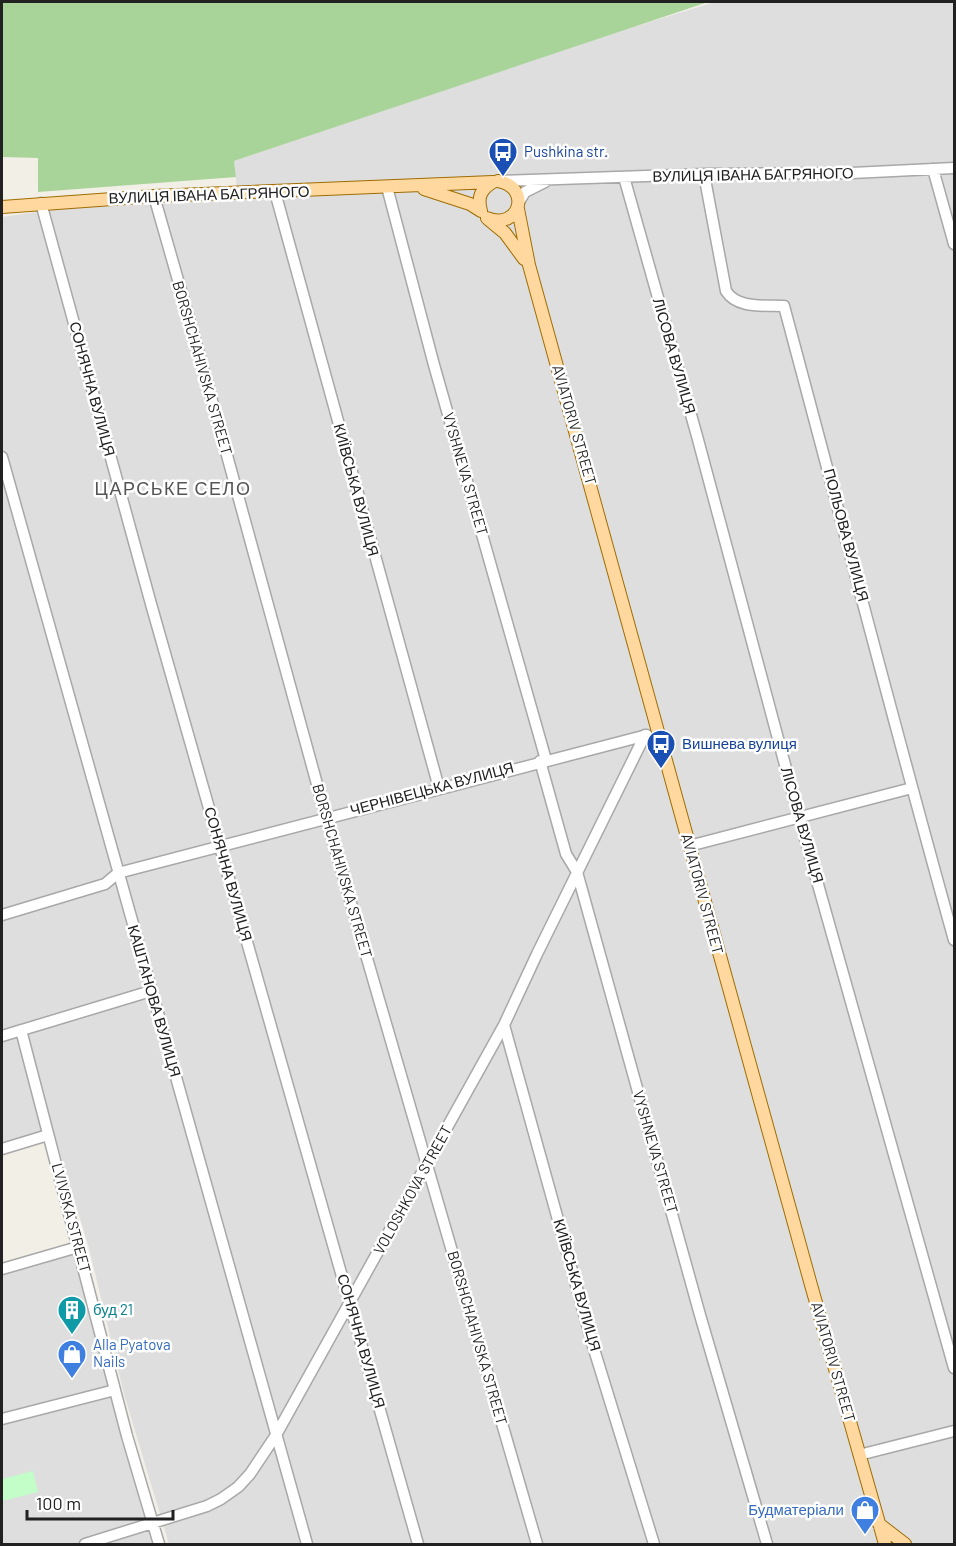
<svg xmlns="http://www.w3.org/2000/svg" width="956" height="1546" font-family="Barlow,sans-serif">
	<style>
		.residential { fill: #dfdede }
		.forest { fill: #a9d499 }
		.park { fill: #c3fec9 }
		.lines { fill: none; stroke-linecap: round; stroke-linejoin: round }
		.minor-casing { stroke: #a8a8a8; stroke-width: 13 }
		.major-casing { stroke: #9f6d00; stroke-width: 14 }
		.minor { stroke: #fff; stroke-width: 10 }
		.major { stroke: #ffd8a0; stroke-width: 12 }
		.labels { text-anchor: middle; stroke-width: 5; stroke-linejoin: round; paint-order: stroke }
		.transit-label { font-size: 15px; fill: #164399; stroke: #fff; text-anchor: start }
		.street-label { font-size: 15px; fill: #212121; stroke: #fff }
		.culture-label { font-size: 15px; fill: #0d838f; stroke: #fff; text-anchor: start }
		.shop-label { font-size: 15px; fill: #366cbe; stroke: #fff; text-anchor: start }
		.quarter-label { font-size: 18px; letter-spacing: 1.5px; fill: #545454; stroke: #fff }
	</style>
	<rect width="100%" height="100%" fill="#f2efe7"/>
	<path class="residential" d="M715,2H954V1543L944,1544H169L124,1394L89,1248L53,1130L38,1132L2,1144V217L58,209L238,199L234,161L597,38Z
		M73,1247L106,1379L159,1544H2V1265Z"/>
	<path class="forest" d="M2,2H708L234,161L236,177L38,192V158L2,157Z"/>
	<path class="park" d="M33,1471L38,1492L2,1501V1479Z"/>
	<g class="lines">
		<g class="minor-casing">
			<path id="minor" d="M933,169L954,244
				M704,174L726,291C737,309 764,305 784,306C841,518 895,729 954,940
				M624,177L697,436L799,817L954,1368
				M499,181L704,174L852,173L954,168
				M387,187L434,365L546,760
				M275,192L439,788
				M154,196L202,364L326,817L537,1544
				M519,202L525,192L545,182
				M41,203L151,604L418,1544
				M2,457L307,1544
				M540,761L566,854L577,872L700,1315L767,1544
				M689,846L912,788
				M2,915L105,884L118,873L647,735
				M504,1025L593,1346L654,1544
				M21,1030L127,1436L159,1544
				M2,1036L151,991
				M2,1149L48,1135
				M2,1269L78,1247
				M2,1419L115,1390
				M859,1455L954,1431
				M85,1544L207,1506L221,1499L238,1487L250,1474L276,1435L504,1025L537,954L645,735"/>
		</g>
		<g class="major-casing">
			<path id="major" d="M424,189L470,204L481,211
				M2,207L154,196L493,182
				M518,209L529,265L811,1285L885,1544
				M481,211C477,197 481,189 493,182
				M487,218C520,231 532,187 498,181
				M488,219L505,233L524,259
				M879,1524L905,1544"/>
		</g>
		<use href="#minor" class="minor"/>
		<use href="#major" class="major"/>
	</g>
	<defs>
		<g id="bus-pin" transform="scale(1.5)"><path d="M0 17L-7.5 6A9.5 9.5 0 1 1 7.5 6Z" fill="#1a4fb4" stroke="#fff"/><path d="M-5-6H5V4H4V6H2V4H-2V6H-4V4H-5ZM-3.5-4V0h7V-4ZM-3.5 1.2v1.5H-2V1.2ZM2 1.2v1.5H3.5V1.2Z" fill="#fff"/></g>
		<g id="building-pin" transform="scale(1.5)"><path d="M0 17L-7.5 6A9.5 9.5 0 1 1 7.5 6Z" fill="#0f9aa8" stroke="#fff"/><path d="M-4-6H4V6H1V3H-1V6H-4ZM-2.5-4.3h1.7v1.8h-1.7ZM.8-4.3h1.7v1.8H.8ZM-2.5-1h1.7V.8h-1.7ZM.8-1h1.7V.8H.8Z" fill="#fff"/></g>
		<g id="shop-pin" transform="scale(1.5)"><path d="M0 17L-7.5 6A9.5 9.5 0 1 1 7.5 6Z" fill="#3f7fe0" stroke="#fff"/><path d="M-5-2.5h2.3a2.7 3.5 0 0 1 5.4 0H5L5.5 6h-11ZM-1.5-2.5h3a1.5 2.3 0 0 0-3 0Z" fill="#fff"/></g>
	</defs>
	<g fill-rule="evenodd">
		<use href="#bus-pin" x="503" y="152"/>
		<use href="#bus-pin" x="661" y="744"/>
		<use href="#building-pin" x="72" y="1310"/>
		<use href="#shop-pin" x="72" y="1354"/>
		<use href="#shop-pin" x="865" y="1510"/>
	</g>
	<g class="labels">
		<g class="transit-label">
			<text x="524" y="157">Pushkina str.</text>
			<text x="682" y="749">Вишнева вулиця</text>
		</g>
		<g class="street-label">
			<text transform="translate(753 175) rotate(-1)" y="5">ВУЛИЦЯ ІВАНА БАГРЯНОГО</text>
			<text transform="translate(209 195) rotate(-2)" y="5">ВУЛИЦЯ ІВАНА БАГРЯНОГО</text>
			<text transform="translate(674 356) rotate(74)" y="5">ЛІСОВА ВУЛИЦЯ</text>
			<text transform="translate(202 368) rotate(74)" y="5">BORSHCHAHIVSKA STREET</text>
			<text transform="translate(92 389) rotate(75)" y="5">СОНЯЧНА ВУЛИЦЯ</text>
			<text transform="translate(574 425) rotate(74)" y="5">AVIATORIV STREET</text>
			<text transform="translate(465 474) rotate(74)" y="5">VYSHNEVA STREET</text>
			<text transform="translate(356 490) rotate(75)" y="5">КИЇВСЬКА ВУЛИЦЯ</text>
			<text transform="translate(846 535) rotate(75)" y="5">ПОЛЬОВА ВУЛИЦЯ</text>
			<text transform="translate(432 789) rotate(-15)" y="5">ЧЕРНІВЕЦЬКА ВУЛИЦЯ</text>
			<text transform="translate(802 825) rotate(74)" y="5">ЛІСОВА ВУЛИЦЯ</text>
			<text transform="translate(342 871) rotate(74)" y="5">BORSHCHAHIVSKA STREET</text>
			<text transform="translate(228 874) rotate(74)" y="5">СОНЯЧНА ВУЛИЦЯ</text>
			<text transform="translate(702 894) rotate(75)" y="5">AVIATORIV STREET</text>
			<text transform="translate(154 1001) rotate(74)" y="5">КАШТАНОВА ВУЛИЦЯ</text>
			<text transform="translate(655 1152) rotate(74)" y="5">VYSHNEVA STREET</text>
			<text transform="translate(413 1190) rotate(-61)" y="5">VOLOSHKOVA STREET</text>
			<text transform="translate(71 1218) rotate(75)" y="5">LVIVSKA STREET</text>
			<text transform="translate(577 1285) rotate(74)" y="5">КИЇВСЬКА ВУЛИЦЯ</text>
			<text transform="translate(477 1338) rotate(74)" y="5">BORSHCHAHIVSKA STREET</text>
			<text transform="translate(361 1341) rotate(74)" y="5">СОНЯЧНА ВУЛИЦЯ</text>
			<text transform="translate(833 1362) rotate(74)" y="5">AVIATORIV STREET</text>
		</g>
		<g class="culture-label">
			<text x="93" y="1315">буд 21</text>
		</g>
		<g class="shop-label">
			<text x="93" y="1350">Alla Pyatova<tspan x="93" dy="17">Nails</tspan></text>
			<text x="844" y="1515" text-anchor="end">Будматеріали</text>
		</g>
		<g class="quarter-label">
			<text x="173" y="495">ЦАРСЬКЕ СЕЛО</text>
		</g>
	</g>
	<rect width="956" height="1546" fill="none" stroke="#212121" stroke-width="6"/>
	<path d="M27 1510v9h146v-9" fill="none" stroke="#212121" stroke-width="3"/>
	<text x="36" y="1510" font-size="18" fill="#212121" stroke="#ffffff" stroke-width="4.5" paint-order="stroke">100 m</text>
</svg>
